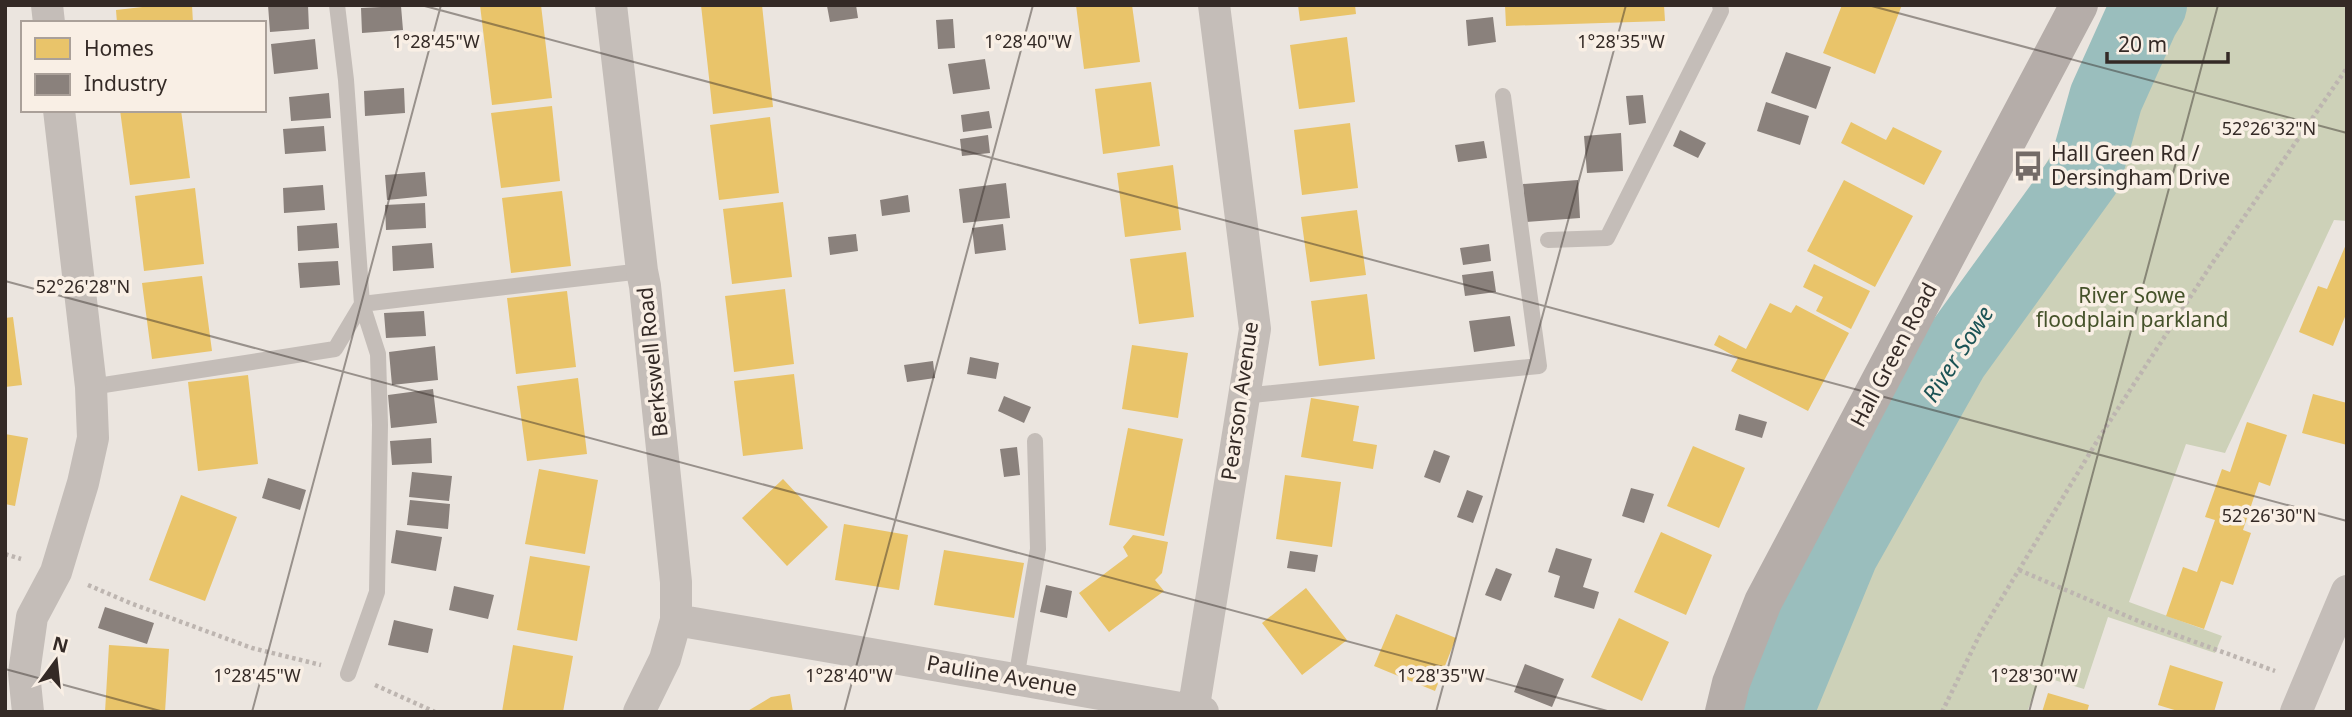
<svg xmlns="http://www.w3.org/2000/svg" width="2352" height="717" font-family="'Noto Sans',sans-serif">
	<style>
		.green { fill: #cdd1b8 }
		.homes { fill: #e9c46a }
		.industry { fill: #8a817c }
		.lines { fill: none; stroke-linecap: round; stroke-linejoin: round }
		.river { stroke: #9abebd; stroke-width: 74 }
		.path { stroke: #bdb5b0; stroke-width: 4.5; stroke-dasharray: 3.5 3.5; stroke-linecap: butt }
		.lane { stroke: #c4bdb8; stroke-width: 16 }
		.street { stroke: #c4bdb8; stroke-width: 32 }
		.secondary { stroke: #b5ada9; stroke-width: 38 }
		.ticks { fill: none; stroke: #342a26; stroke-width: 2; stroke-opacity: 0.45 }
		.labels { text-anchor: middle; stroke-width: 7; stroke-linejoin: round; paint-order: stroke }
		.poi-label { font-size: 21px; fill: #342a26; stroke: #f9efe5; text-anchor: start }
		.park-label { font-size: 21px; fill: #45522a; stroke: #f9efe5 }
		.street-label { font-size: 21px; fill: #342a26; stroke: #f9efe5 }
		.water-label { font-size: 23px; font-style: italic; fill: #1c5355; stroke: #f9efe5 }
		.ticks-label { font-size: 18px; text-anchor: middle; fill: #342a26; stroke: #f9efe5; stroke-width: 7; stroke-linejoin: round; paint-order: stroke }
	</style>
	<rect width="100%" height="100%" fill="#ebe5df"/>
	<path class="green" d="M2129,5H2347V221L2334,220L2225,453L2186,444L2129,602L2222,636L2215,653L2108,617L2084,689L2041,676L2027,712H1766L1813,592L1950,335L2080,103Z"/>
	<path class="homes" d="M160,5H192L193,23H117L116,10Z
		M480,5H541L552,98L492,105Z
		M701,5H762L773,107L713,114Z
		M1076,5H1132L1140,62L1084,69Z
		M1298,5H1355L1356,14L1300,21Z
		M1505,5H1664L1665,21L1506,26Z
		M1842,5H1902L1875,74L1823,53Z
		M1347,37L1355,102L1299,109L1290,45Z
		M1151,82L1160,146L1103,154L1095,89Z
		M552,106L560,181L501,188L491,113Z
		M120,110H181L190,178L130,185Z
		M770,117L779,193L719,200L710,125Z
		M1851,122L1886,140L1893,127L1942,151L1924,185L1841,143Z
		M1350,123L1358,188L1302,195L1294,130Z
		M1173,165L1181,230L1125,237L1117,173Z
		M1844,180L1913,216L1875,287L1807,251Z
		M195,188L204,264L144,271L135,196Z
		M562,191L571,266L511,273L502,198Z
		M783,202L792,277L732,284L723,209Z
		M1357,210L1366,275L1310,282L1301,217Z
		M2347,242V312L2333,346L2299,332L2318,286L2327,289Z
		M1186,252L1194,317L1139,324L1130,259Z
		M1814,264L1870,291L1851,329L1816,311L1823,297L1803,287Z
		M202,276L212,351L152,359L142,283Z
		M785,289L794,364L734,372L725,296Z
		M567,291L576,367L516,374L507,298Z
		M1367,294L1375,359L1319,366L1311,301Z
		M1770,303L1791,313L1796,305L1849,333L1808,411L1731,371L1738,358L1714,345L1719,335L1746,349Z
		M13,317L22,385L5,387V318Z
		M1132,345L1188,353L1178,418L1122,409Z
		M794,374L803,449L743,456L734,381Z
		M248,375L258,464L198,471L188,382Z
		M578,378L587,454L527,461L517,386Z
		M2313,394L2347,403V445L2302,433Z
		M1311,398L1359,406L1353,441L1377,445L1373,469L1301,457Z
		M2247,422L2287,435L2270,486L2259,482L2243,530L2251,533L2233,585L2221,581L2204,629L2166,616L2183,567L2197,572L2215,520L2205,517L2222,469L2230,472Z
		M1128,428L1183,439L1164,536L1109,525Z
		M5,434L28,438L15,506L5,504Z
		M1693,446L1745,468L1719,528L1667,506Z
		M539,469L598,480L585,554L525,544Z
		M1285,475L1341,482L1332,547L1276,539Z
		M783,479L828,527L787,566L742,518Z
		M181,495L237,517L205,601L149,580Z
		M844,524L908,535L899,590L835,580Z
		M1661,532L1712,555L1686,615L1634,592Z
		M1133,535L1168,542L1162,573L1155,580L1164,591L1109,632L1079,593L1128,556L1123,547Z
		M944,550L1024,563L1014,618L934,605Z
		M530,556L590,566L577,641L517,630Z
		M1306,588L1347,640L1302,675L1262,623Z
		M1396,614L1456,638L1435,691L1374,666Z
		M1619,618L1669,642L1642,701L1591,677Z
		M109,645L169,649L165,712H105Z
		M513,645L573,656L563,712H502Z
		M2170,665L2223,682L2214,712H2181L2158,705Z
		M2048,693L2089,705L2087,712H2042Z
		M790,694L793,712H746L771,697Z"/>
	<path class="industry" d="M268,5H308L309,29L270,32Z
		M856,5L858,18L830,22L827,6Z
		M401,6L403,30L362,33L361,8Z
		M1493,17L1496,42L1468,46L1466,20Z
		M953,19L955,48L938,49L936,20Z
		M315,39L318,69L274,74L271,44Z
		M1786,52L1831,67L1816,109L1771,93Z
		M985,59L990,89L953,94L948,64Z
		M404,88L405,113L365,116L364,91Z
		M329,93L331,118L291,121L289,97Z
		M1643,95L1646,123L1629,125L1626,96Z
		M1766,102L1809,116L1800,145L1757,131Z
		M989,111L992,128L963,132L961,115Z
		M324,126L326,151L285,154L283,129Z
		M1680,130L1706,143L1698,158L1673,146Z
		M1621,133L1623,171L1587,173L1584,136Z
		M988,135L990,153L962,156L960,139Z
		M1484,141L1487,158L1458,162L1455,145Z
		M425,172L427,196L387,200L385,175Z
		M1578,180L1580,218L1526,222L1523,184Z
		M1006,183L1010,218L963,223L959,189Z
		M323,185L325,210L284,213L283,188Z
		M908,195L910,212L882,216L880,200Z
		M425,203L426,228L386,230L385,205Z
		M337,223L339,248L298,251L297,226Z
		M1003,224L1006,250L975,254L972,228Z
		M856,234L858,251L830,255L828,237Z
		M432,243L434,268L393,271L392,246Z
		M1489,244L1491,261L1463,265L1460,248Z
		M338,261L340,285L300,288L298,263Z
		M1493,271L1496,292L1465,296L1462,275Z
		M424,311L426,336L386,338L384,313Z
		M1510,316L1515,346L1474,352L1469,321Z
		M435,346L438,380L392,385L389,352Z
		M970,357L999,363L996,379L967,374Z
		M933,361L935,378L907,382L904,365Z
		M433,389L437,423L391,428L388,395Z
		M1004,396L1031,407L1024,423L998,411Z
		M1739,414L1767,422L1762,438L1735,430Z
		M431,438L432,463L392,465L390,441Z
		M1017,447L1020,475L1004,477L1000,449Z
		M1434,450L1450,456L1440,483L1424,477Z
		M412,472L452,476L449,501L409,497Z
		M268,478L306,490L300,510L262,498Z
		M1631,488L1654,494L1644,523L1622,516Z
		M1467,490L1483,496L1473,523L1457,517Z
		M410,500L450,504L448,529L407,525Z
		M396,530L442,537L436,571L391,563Z
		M1556,548L1592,559L1583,587L1599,592L1594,609L1554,597L1560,576L1548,572Z
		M1290,551L1318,555L1315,572L1287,568Z
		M1496,568L1512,574L1501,601L1485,595Z
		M1046,585L1072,591L1067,618L1040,612Z
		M454,586L494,595L488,619L449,610Z
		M105,607L154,623L147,644L98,628Z
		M394,620L433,629L428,653L388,645Z
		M1525,664L1564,679L1552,707L1514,692Z"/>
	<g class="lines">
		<path class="river" d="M1776,712L1842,552L1952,357L2085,173L2106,98L2142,18L2150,5"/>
		<path class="path" d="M5,554L21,559
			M2019,570L2143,623L2275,671
			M88,585L130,603L252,648L321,665
			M375,685L435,712
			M1942,712L1980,634L2099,438L2211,265L2347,68"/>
		<path class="lane" d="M1548,240L1607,238L1721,11L1720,5
			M91,387L335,349L362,304L346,80L337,5
			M1243,396L1539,366L1503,96
			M348,674L377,592L380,425L378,354L362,304L642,271
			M1016,679L1038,549L1035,441"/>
		<path class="street" d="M47,5L49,23
			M611,5L642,271L645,286L676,582V620L665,659L639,712
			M676,620L1203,712
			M28,712L24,673L32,617L56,572L83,483L93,438L91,387L59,110
			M1193,712L1255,329L1214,5
			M2296,712L2347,591"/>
		<path class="secondary" d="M1724,712L1731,683L1763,602L2079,5"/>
	</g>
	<path class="ticks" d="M421,5L2347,521M1868,5L2347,133M5,281L1611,712M5,669L164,712M252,712L441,5M844,712L1033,5M1436,712L1626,5M2029,712L2218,5"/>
	<defs>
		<g id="bus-bare" transform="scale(2.415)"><path d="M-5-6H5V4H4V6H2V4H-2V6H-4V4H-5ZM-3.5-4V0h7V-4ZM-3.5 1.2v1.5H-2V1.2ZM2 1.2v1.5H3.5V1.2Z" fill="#746b67" stroke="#f9efe5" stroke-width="2.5" paint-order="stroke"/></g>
	</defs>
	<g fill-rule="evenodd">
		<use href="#bus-bare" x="2028" y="166"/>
	</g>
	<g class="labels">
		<g class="poi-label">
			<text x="2051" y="161">Hall Green Rd /<tspan x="2051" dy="24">Dersingham Drive</tspan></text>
		</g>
		<g class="park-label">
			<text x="2132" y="303">River Sowe<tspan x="2132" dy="24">floodplain parkland</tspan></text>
		</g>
		<g class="street-label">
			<text transform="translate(1894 355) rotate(-62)" y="7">Hall Green Road</text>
			<text transform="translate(653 362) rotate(-96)" y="7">Berkswell Road</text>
			<text transform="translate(1240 401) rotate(-82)" y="7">Pearson Avenue</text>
			<text transform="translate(1002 676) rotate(10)" y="7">Pauline Avenue</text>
		</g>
		<g class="water-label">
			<text transform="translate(1958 354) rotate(-57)" y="8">River Sowe</text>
		</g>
	</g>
	<g class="ticks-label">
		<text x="436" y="48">1°28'45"W</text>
		<text x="1028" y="48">1°28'40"W</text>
		<text x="1621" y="48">1°28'35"W</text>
		<text x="2269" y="135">52°26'32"N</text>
		<text x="83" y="293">52°26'28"N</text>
		<text x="2269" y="522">52°26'30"N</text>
		<text x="257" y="682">1°28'45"W</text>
		<text x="849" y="682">1°28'40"W</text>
		<text x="1441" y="682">1°28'35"W</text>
		<text x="2034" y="682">1°28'30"W</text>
	</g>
	<rect width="2352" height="717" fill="none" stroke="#342a26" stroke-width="14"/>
	<rect x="21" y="21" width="245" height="91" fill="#f9efe5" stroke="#aaa099" stroke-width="2"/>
	<rect x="35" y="38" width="35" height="21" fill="#e9c46a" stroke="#aaa099" stroke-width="2"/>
	<text x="84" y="56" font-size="21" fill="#342a26">Homes</text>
	<rect x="35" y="74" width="35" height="21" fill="#8a817c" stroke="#aaa099" stroke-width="2"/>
	<text x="84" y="91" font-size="21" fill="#342a26">Industry</text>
	<g transform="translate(56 661) rotate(15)" stroke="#f9efe5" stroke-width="5" paint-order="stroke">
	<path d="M0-5L12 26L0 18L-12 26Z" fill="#342a26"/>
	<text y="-10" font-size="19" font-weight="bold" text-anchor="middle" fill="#342a26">N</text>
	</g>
	<path d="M2107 52v10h121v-10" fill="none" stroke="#342a26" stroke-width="3.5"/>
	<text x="2118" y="52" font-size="21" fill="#342a26" stroke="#f9efe5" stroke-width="5" paint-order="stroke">20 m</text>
</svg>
